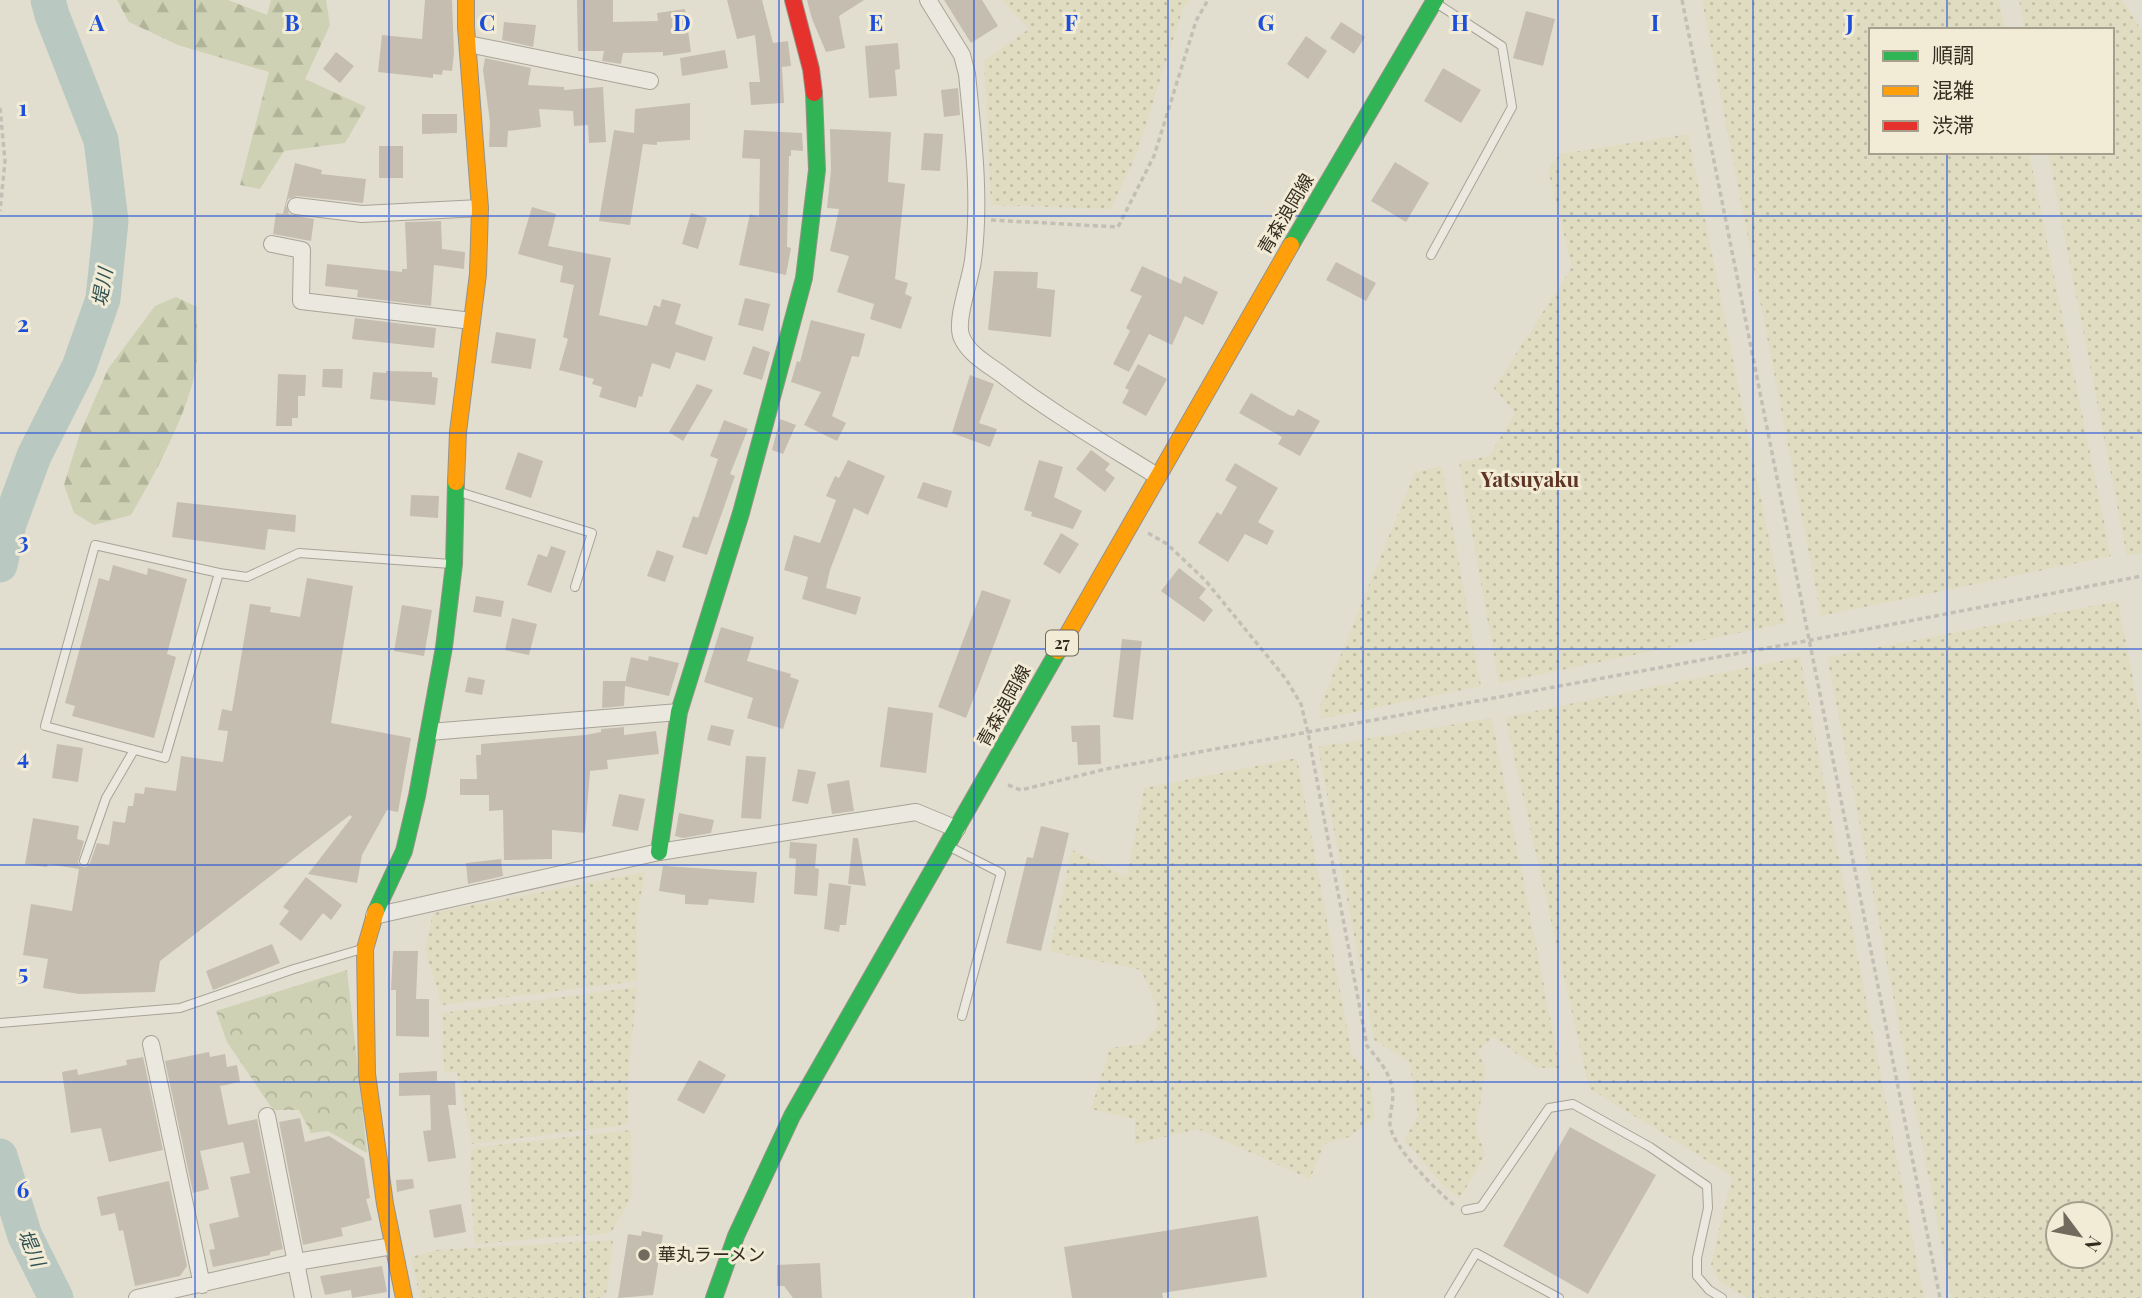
<svg xmlns="http://www.w3.org/2000/svg" width="2142" height="1298" font-family="'Playfair Display','Noto Sans JP',serif">
	<style>
		.farmland { fill: url(#farmland-dots); fill-rule: evenodd }
		.forest { fill: url(#forest-firs) }
		.park { fill: url(#park-crowns) }
		.lines { fill: none; stroke-linecap: round; stroke-linejoin: round }
		.river { stroke: #b9c8c0; stroke-width: 35 }
		.building { fill: #c5bdb0 }
		.lane-casing { stroke: #a8a397; stroke-width: 10 }
		.street-casing { stroke: #a8a397; stroke-width: 18 }
		.fast-casing { stroke: #979288; stroke-width: 18 }
		.slow-casing { stroke: #979288; stroke-width: 18 }
		.jam-casing { stroke: #979288; stroke-width: 18 }
		.path { stroke: #c3bfb6; stroke-width: 3.5; stroke-dasharray: 5 3.5; stroke-linecap: butt }
		.lane { stroke: #eae8df; stroke-width: 8 }
		.street { stroke: #eae8df; stroke-width: 16 }
		.fast { stroke: #30b455; stroke-width: 16 }
		.slow { stroke: #ff9f0a; stroke-width: 16 }
		.jam { stroke: #e5322d; stroke-width: 16 }
		.grid { fill: none; stroke: #1d4ed8; stroke-width: 2; stroke-opacity: 0.55 }
		.poi-dot { fill: #726a5d; stroke: #f2ecd6; stroke-width: 2.5 }
		.labels { text-anchor: middle; stroke-width: 6; stroke-linejoin: round; paint-order: stroke }
		.shield { fill: #f2ecd6; stroke: #6e6657; stroke-width: 2 }
		.shield-label { font-size: 16px; font-weight: bold; fill: #352c20 }
		.street-label { font-size: 18px; fill: #352c20; stroke: #f2ecd6 }
		.poi-label { font-size: 18px; fill: #352c20; stroke: #f2ecd6; text-anchor: start }
		.water-label { font-size: 19px; font-style: italic; fill: #315354; stroke: #f2ecd6 }
		.quarter-label { font-size: 21px; font-weight: bold; fill: #5e3524; stroke: #f2ecd6 }
		.grid-label { font-size: 23px; text-anchor: middle; font-weight: bold; fill: #1d4ed8; stroke: #f2ecd6; stroke-width: 6; stroke-linejoin: round; paint-order: stroke }
	</style>
	<defs>
		<pattern id="farmland-dots" width="8" height="8" patternUnits="userSpaceOnUse" patternTransform="scale(1.75)"><rect width="8" height="8" fill="#e0dcc1"/><path d="M2 2h.1M6 6h.1" fill="none" stroke="#c1bda6" stroke-width="1.8" stroke-linecap="round"/></pattern>
		<pattern id="forest-firs" width="22" height="20" patternUnits="userSpaceOnUse" patternTransform="scale(1.75)"><rect width="22" height="20" fill="#ced1b3"/><path d="M5 1l3.5 6h-7zM16 11l3.5 6h-7z" fill="#b2b49a"/></pattern>
		<pattern id="park-crowns" width="20" height="18" patternUnits="userSpaceOnUse" patternTransform="scale(1.75)"><rect width="20" height="18" fill="#ced1b3"/><path d="M2 6a3 3 0 1 1 6 0M12 15a3 3 0 1 1 6 0" fill="none" stroke="#b2b49a"/></pattern>
	</defs>
	<rect width="100%" height="100%" fill="#e2decf"/>
	<path class="farmland" d="M1002,0H1191L1183,8L1137,153L1111,209L991,205L984,61L1029,29Z
		M1702,0H1999L2005,30H1871V152H2029L2111,556L1821,616Z
		M2019,0H2122L2142,31V553L2127,556L2048,152H2112V30H2025Z
		M1688,134L1786,623L1499,683L1459,462L1489,456L1515,413L1494,388L1572,267L1548,170L1560,154Z
		M1442,466L1481,686L1321,719L1320,706L1415,472Z
		M2118,601L2142,725V1298H1952L1827,657ZM2058,1214H2100V1256H2058Z
		M1800,657L1924,1298H1748L1720,1282L1711,1265L1732,1176L1589,1088L1505,717Z
		M1492,718L1560,1068H1537L1493,1037L1477,1051L1486,1069L1476,1128L1485,1155L1460,1198L1444,1187L1404,1140L1418,1116L1409,1061L1374,1040L1318,747Z
		M1297,758L1352,1055L1369,1072L1375,1117L1349,1137L1324,1144L1310,1179L1198,1129L1135,1144V1119L1091,1109L1110,1048L1143,1044L1157,1026L1156,1004L1141,970L1049,951L1072,850L1127,877L1144,788Z
		M645,872L637,916V981L442,1005L425,950L433,913Z
		M637,987L628,1082V1125L472,1144L457,1072L444,1073L442,1013Z
		M631,1130L632,1195L611,1233L475,1244L470,1185L471,1148Z
		M613,1240L607,1291L602,1298H420L411,1257L436,1250Z"/>
	<path class="forest" d="M117,0H228L267,15L271,0H326L330,25L305,79L366,107L345,143L284,151L260,189L240,185L269,72L178,45L129,22Z
		M176,297L197,307C196,326 199,348 196,367C189,411 154,476 131,515L94,525L74,513L64,485L80,433L108,369L155,306Z"/>
	<path class="park" d="M347,970L367,1153L328,1131L311,1133L299,1110H273L227,1042L216,1011Z"/>
	<g class="lines">
		<path class="river" d="M0,565L9,524L34,456L79,367L103,299L111,221L101,140L52,15L48,0
			M0,1156L25,1236L56,1298"/>
	</g>
	<path class="building" d="M425,0H452L454,53L452,71L443,70L442,75L433,74V78L378,72L382,35L422,39Z
		M577,0H613V22L658,21L657,13L685,9L691,52L663,56V52L623,53L621,64L602,61L604,51H578Z
		M727,0H762L773,43L788,41L791,66L782,67L784,103L751,105L749,82H760L755,35L737,39Z
		M807,0H864L839,16L845,48L826,52L812,19Z
		M944,0H982L998,26L971,43Z
		M1526,11L1555,19L1543,66L1513,58Z
		M504,22L536,25L533,47L502,40Z
		M1341,22L1365,37L1354,54L1330,38Z
		M1306,36L1327,51L1308,79L1287,64Z
		M898,43L900,69L895,70L897,96L869,98L865,46Z
		M725,50L728,68L682,76L680,58Z
		M336,52L354,66L340,83L323,69Z
		M485,58L531,68L528,85L564,87V90L603,87L606,142L589,143L588,125L574,126L573,111L539,109L541,127L508,131L507,147H489L490,122L483,70Z
		M1443,68L1481,90L1461,123L1424,101Z
		M958,88L960,115L944,117L941,90Z
		M690,103V140L657,142V145L643,144L630,225L599,221L614,130L634,133L635,109Z
		M422,114H457V133L422,134Z
		M830,129L891,132L888,182L905,184L895,279L908,283L905,294L912,297L901,329L870,319L874,304L837,292L849,256L830,251L839,209L827,208L831,170Z
		M744,130L802,133L803,151L791,150V156H789L787,247L791,248L786,275L739,265L750,214L759,217L760,159L742,158Z
		M924,133L943,134L940,171L921,170Z
		M379,146H403V178H379Z
		M1395,162L1429,183L1406,222L1371,201Z
		M295,163L322,170L321,174L366,179L363,203L297,196L288,199L286,205L289,214L314,219L311,241L273,234L276,213L283,214Z
		M532,207L556,214L548,246L611,258L599,315L647,326L654,305L660,307L662,299L681,304L675,324L713,337L705,361L676,352L670,369L652,363L642,397L639,396L636,408L599,397L602,387L592,384L594,379L559,370L568,339L563,337L574,285L560,282L563,266L518,254Z
		M691,213L707,218L698,249L682,244Z
		M441,221L442,249L465,252L464,269L434,265L431,306L357,297L358,290L325,286L327,264L402,272V269H407L405,222Z
		M1336,262L1376,283L1366,301L1326,280Z
		M1142,266L1181,284L1184,276L1218,292L1203,325L1185,316L1172,345L1149,334L1129,372L1113,364L1130,331L1126,328L1142,296L1130,291Z
		M994,271L1038,272L1037,288L1055,290L1051,337L988,330Z
		M745,298L770,304L763,331L738,325Z
		M355,318L436,328L434,348L352,339Z
		M811,320L865,334L859,357L852,356L832,416L846,423L837,441L804,425L821,392L791,382L797,361L800,362Z
		M496,332L536,339L531,369L491,363Z
		M753,346L770,352L762,380L743,374Z
		M1138,364L1167,379L1146,416L1122,403L1129,390L1125,388Z
		M323,369H343L342,388L322,387Z
		M386,371L432,372V377L438,378L435,405L370,399L373,372L386,373Z
		M278,374L306,375L305,396H298V418H292V426H276Z
		M970,375L994,384L979,423L997,429L990,447L952,433Z
		M697,384L713,390L683,441L669,432Z
		M1251,393L1289,415L1294,416L1298,409L1320,421L1300,456L1278,444L1282,437L1239,413Z
		M780,419L796,425L783,454L772,450Z
		M724,420L748,429L730,474L735,476L707,555L682,547L693,516L698,518L718,459L710,456Z
		M1091,450L1110,464L1105,470L1115,478L1105,492L1076,469Z
		M518,452L543,461L531,498L505,489Z
		M848,460L885,476L868,515L854,508L830,570L826,588L861,597L856,615L802,599L808,577L784,570L794,535L820,543L836,500L826,496L835,476L839,478Z
		M1039,460L1063,467L1054,497L1082,511L1073,529L1031,516L1032,512L1024,510Z
		M1235,463L1278,488L1258,522L1274,531L1267,545L1245,534L1228,562L1198,543L1217,512L1221,515L1237,487L1225,480Z
		M923,482L952,491L947,508L917,498Z
		M411,495L439,496L438,518L410,516Z
		M177,502L296,515L295,532L268,529L265,550L172,537Z
		M1061,533L1079,544L1060,574L1043,564Z
		M551,546L566,551L551,593L527,585L538,554L547,557Z
		M657,550L674,556L665,582L647,576Z
		M113,565L147,575L148,568L187,579L167,654L176,657L154,738L72,716L75,706L65,703L99,578L109,581Z
		M1179,568L1206,589L1199,598L1213,610L1204,622L1161,591Z
		M307,578L353,586L331,723L411,738L398,812L387,810L362,855L357,883L308,874L352,817L350,815L160,961L155,992L79,994L43,988L48,959L23,955L31,904L72,911L79,869L48,864L47,867L25,864L33,818L79,826L77,839L84,841L78,862L80,866L86,867L90,863L97,843L109,845L113,821L125,823L128,806H133L135,793L144,794L145,787L176,791L181,756L223,762L228,731L218,730L222,709L232,711L250,604L271,607L270,612L300,617Z
		M982,590L1011,600L966,718L938,707Z
		M476,596L504,601L501,617L473,612Z
		M402,605L432,610L424,656L394,651Z
		M512,618L537,624L529,655L505,650Z
		M721,627L754,637L747,661L791,674L790,677L799,680L783,729L747,718L753,698L704,682Z
		M1122,639L1142,641L1133,720L1113,717Z
		M649,656L679,663L669,696L625,686L624,706L602,708L603,681H625V683L631,657L648,661Z
		M468,677L485,680L482,695L465,692Z
		M888,707L933,713L926,773L880,767Z
		M711,725L734,730L730,746L707,740Z
		M1100,725L1101,764L1078,765L1077,742H1072L1071,726Z
		M624,727V735L656,731L659,754L607,760L608,769L590,771L585,833L552,830V859L504,860L503,810L489,811V795H460V779H477L476,755H481V744L585,735L601,732V729Z
		M57,744L83,748L78,782L52,778Z
		M746,756L766,757L761,819L741,818Z
		M798,769L816,772L808,804L792,801Z
		M849,780L854,811L832,814L827,784Z
		M619,794L645,799L638,831L612,826Z
		M679,813L714,820L711,833L683,838L675,836Z
		M1041,826L1069,833L1041,951L1006,943L1027,857L1033,858Z
		M853,838H858L866,886L848,884Z
		M790,842L817,844L815,868L819,869L817,896L794,894L796,859L789,858Z
		M501,859L503,876L468,884L466,863Z
		M663,866L757,872L754,903L709,899L708,905L685,904V895L659,891Z
		M306,877L342,905L331,920L323,913L301,941L279,924L289,911L283,907Z
		M829,883L851,886L846,925H840L839,932L824,929Z
		M272,944L280,963L213,990L206,971Z
		M393,951H418L416,999H429V1037L396,1036V990H391Z
		M209,1052L210,1057L225,1054L227,1067L237,1065L240,1082L220,1086L228,1125L257,1119L283,1249L270,1252V1255L213,1267L209,1250L215,1249L209,1224L239,1217L230,1177L250,1173L243,1142L200,1151L209,1189L193,1193L165,1061Z
		M143,1057L163,1150L109,1162L101,1128L71,1133L62,1072L77,1069L78,1075L127,1065L126,1060Z
		M699,1060L726,1075L704,1114L677,1100Z
		M437,1071V1081H455L456,1105H448L456,1158L428,1162L423,1131L431,1130L430,1095L399,1096V1073Z
		M300,1118L305,1142L329,1136L364,1158L370,1198L366,1199L372,1220L341,1228L343,1236L303,1245L279,1122Z
		M1570,1127L1656,1175L1588,1294L1503,1246Z
		M413,1179L414,1188L397,1192L396,1180Z
		M169,1181L187,1266L180,1276L135,1286L123,1230L119,1231L115,1213L101,1216L97,1197Z
		M461,1204L466,1232L434,1238L429,1210Z
		M1258,1216L1267,1277L1162,1293L1163,1298H1072L1064,1247Z
		M642,1231L663,1235L653,1295L618,1298L628,1234L641,1236Z
		M820,1263L822,1298H793L784,1286H777V1265Z
		M382,1266L387,1292L352,1298L351,1290L325,1295L320,1276Z"/>
	<g class="lines">
		<g class="lane-casing">
			<path id="lane" d="M1431,255L1512,107L1502,46L1436,3
				M459,492L592,533L575,587
				M95,545L219,573L165,758L45,726Z
				M219,573L247,577L299,553L451,564
				M950,847L1001,873L962,1016
				M84,861L106,798L134,750
				M0,1023L180,1008L294,969L362,949
				M1466,1210L1481,1207L1549,1108L1573,1104L1650,1147L1707,1186L1708,1208L1697,1258V1276L1709,1290L1722,1298
				M1449,1298L1476,1253L1559,1298"/>
		</g>
		<g class="street-casing">
			<path id="street" d="M928,0L962,55L967,74C973,135 981,199 973,260C971,279 954,322 962,338C969,354 987,364 1001,374C1050,412 1104,443 1157,476
				M468,44L650,81
				M296,206L362,214L480,208
				M272,244L302,250L301,301L472,321
				M429,732L679,712
				M374,916L659,852L916,812L957,829
				M151,1044L202,1285
				M267,1116L303,1298
				M137,1298L296,1262L393,1246"/>
		</g>
		<g class="fast-casing">
			<path id="fast" d="M1291,245L1435,0
				M659,852L679,712L741,513L804,278L817,170L814,93
				M376,911L404,851L417,796L444,647L454,564L456,482
				M714,1298L736,1236L792,1116L1058,651"/>
		</g>
		<g class="slow-casing">
			<path id="slow" d="M456,482L458,432L478,274L480,208L466,27V0
				M1058,651L1291,245
				M376,911L365,949L367,1074L385,1204L404,1298"/>
		</g>
		<g class="jam-casing">
			<path id="jam" d="M793,0L811,69L814,93"/>
		</g>
		<path class="path" d="M1682,0L1940,1298
			M0,108L5,161L0,211
			M991,220L1118,227L1154,156L1196,21L1208,0
			M1148,533L1167,544L1205,580L1286,679L1301,704L1308,733L1367,1046C1377,1058 1389,1071 1392,1087C1395,1099 1389,1113 1390,1125C1393,1148 1436,1190 1454,1205
			M1008,785L1021,790L1106,769L1811,640L2142,576"/>
		<use href="#lane" class="lane"/>
		<use href="#street" class="street"/>
		<use href="#fast" class="fast"/>
		<use href="#slow" class="slow"/>
		<use href="#jam" class="jam"/>
	</g>
	<path class="grid" d="M195,0V1298M389,0V1298M584,0V1298M779,0V1298M974,0V1298M1168,0V1298M1363,0V1298M1558,0V1298M1753,0V1298M1947,0V30M1947,152V1298M0,216H2142M0,433H2142M0,649H2142M0,865H2142M0,1082H2142"/>
	<circle class="poi-dot" cx="644" cy="1255" r="7"/>
	<g class="labels">
		<rect class="shield" x="1046" y="630.5" width="32" height="25" rx="5"/>
		<g class="shield-label">
			<text x="1062" y="649">27</text>
		</g>
		<g class="street-label">
			<text transform="translate(1286 214) rotate(-59)" y="6">青森浪岡線</text>
			<text transform="translate(1004 706) rotate(-61)" y="6">青森浪岡線</text>
		</g>
		<g class="poi-label">
			<text x="658" y="1261">華丸ラーメン</text>
		</g>
		<g class="water-label">
			<text transform="translate(102 287) rotate(-80)" y="7">堤川</text>
			<text transform="translate(32 1248) rotate(66)" y="7">堤川</text>
		</g>
		<g class="quarter-label">
			<text x="1530" y="487">Yatsuyaku</text>
		</g>
	</g>
	<g class="grid-label">
		<text x="97" y="31">A</text>
		<text x="292" y="31">B</text>
		<text x="487" y="31">C</text>
		<text x="682" y="31">D</text>
		<text x="876" y="31">E</text>
		<text x="1071" y="31">F</text>
		<text x="1266" y="31">G</text>
		<text x="1460" y="31">H</text>
		<text x="1655" y="31">I</text>
		<text x="1850" y="31">J</text>
		<text x="23" y="116">1</text>
		<text x="23" y="332">2</text>
		<text x="23" y="549">3</text>
		<text x="23" y="765">4</text>
		<text x="23" y="981">5</text>
		<text x="23" y="1198">6</text>
	</g>
	<rect x="1869" y="28" width="245" height="126" fill="#f2ecd6" stroke="#a69f8d" stroke-width="2"/>
	<rect x="1883" y="51" width="35" height="10" fill="#30b455" stroke="#a69f8d" stroke-width="2"/>
	<text x="1932" y="63" font-size="21" fill="#352c20">順調</text>
	<rect x="1883" y="86" width="35" height="10" fill="#ff9f0a" stroke="#a69f8d" stroke-width="2"/>
	<text x="1932" y="98" font-size="21" fill="#352c20">混雑</text>
	<rect x="1883" y="121" width="35" height="10" fill="#e5322d" stroke="#a69f8d" stroke-width="2"/>
	<text x="1932" y="133" font-size="21" fill="#352c20">渋滞</text>
	<g transform="translate(2079 1235) rotate(122)"><circle r="33" fill="#f2ecd6" stroke="#a69f8d" stroke-width="2"/>
	<path d="M0-5L12 26L0 18L-12 26Z" fill="#726a5d"/>
	<text y="-10" font-size="19" font-weight="bold" text-anchor="middle" fill="#352c20">N</text>
	</g>
</svg>
